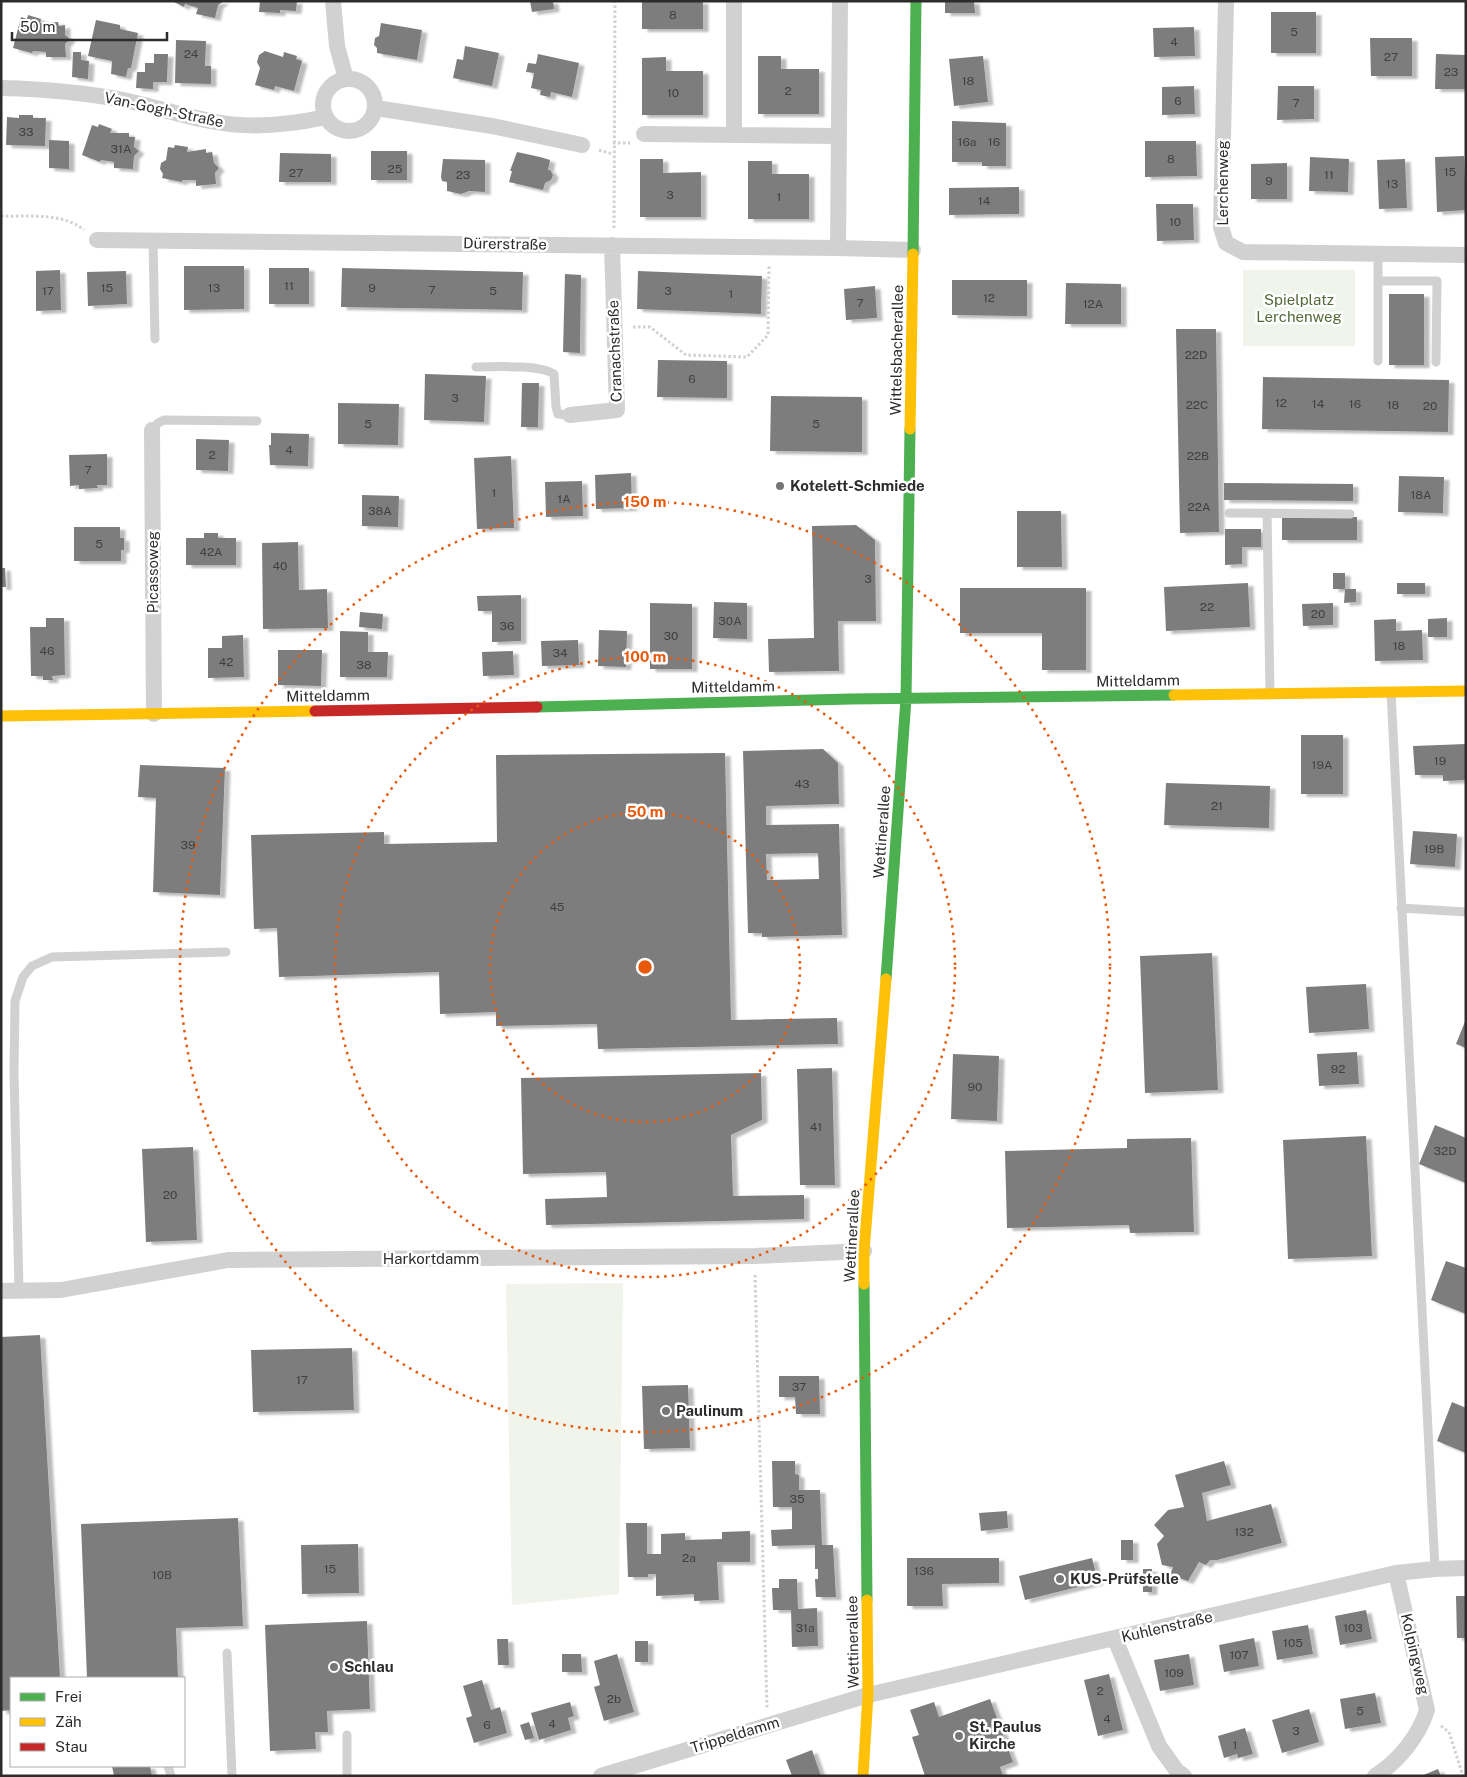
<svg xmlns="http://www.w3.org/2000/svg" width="1467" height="1777" font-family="'Public Sans',sans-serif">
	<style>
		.green { fill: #f0f4ea }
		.building { fill: #7d7d7d; fill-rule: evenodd; filter: url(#shadow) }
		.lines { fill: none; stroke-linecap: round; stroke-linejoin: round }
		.path { stroke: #d1d1d1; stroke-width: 3; stroke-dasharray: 2.5 2.5; stroke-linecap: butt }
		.lane { stroke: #d1d1d1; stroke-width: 9 }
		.street { stroke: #d1d1d1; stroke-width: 16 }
		.fast { stroke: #4caf50; stroke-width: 11 }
		.slow { stroke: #ffc107; stroke-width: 11 }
		.jam { stroke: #c62828; stroke-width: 11 }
		.ring { fill: none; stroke: #e8590c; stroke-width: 2.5; stroke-dasharray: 2.5 5 }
		.poi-dot { fill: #767676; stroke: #fff; stroke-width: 2 }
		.labels { text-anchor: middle; stroke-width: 5; stroke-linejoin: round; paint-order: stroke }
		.number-label { font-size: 12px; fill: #404040 }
		.street-label { font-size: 15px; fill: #2c2c2c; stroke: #fff }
		.park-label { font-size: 15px; fill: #536938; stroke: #fff }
		.poi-label { font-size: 15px; font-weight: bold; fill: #2c2c2c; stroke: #fff; text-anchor: start }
		.centre { fill: #e8590c; stroke: #fff; stroke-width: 2.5 }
		.ring-label { font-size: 15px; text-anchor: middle; font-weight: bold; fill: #e8590c; stroke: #fff; stroke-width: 5; stroke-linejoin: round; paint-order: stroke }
	</style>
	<defs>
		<filter id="shadow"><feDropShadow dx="5.5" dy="3" stdDeviation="1" flood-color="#0004"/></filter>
	</defs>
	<rect width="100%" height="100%" fill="#fff"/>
	<path class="green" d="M1243,270H1355V346H1243Z
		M623,1283L619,1594L512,1605L506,1284Z"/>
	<path class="building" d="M172,1H224L218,5L215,18L196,14L198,8L185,4L184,7Z
		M260,1H297L296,11L280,10V13L259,12Z
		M530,1H553L554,9L532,12Z
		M642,1H703V29H642Z
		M945,1H974L975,13H945Z
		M1271,12H1316V53H1271Z
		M28,15L41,19L40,23L58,22L59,26L65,25V35L70,39L65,44L66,57H46V52L33,51L32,53L13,48L21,17L27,19Z
		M96,20L120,25V29L138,33L131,68H128L126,77L111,74L112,61L88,56Z
		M381,23L422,30L417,60L377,53V48L374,45L375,38L379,36Z
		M1194,27L1195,56L1154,57L1153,28Z
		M1370,38H1412V76H1371Z
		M176,40L206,41L205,66H211V84L175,83Z
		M465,46L499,53L492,86L453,78L457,59L463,60Z
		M265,51L283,57L284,52L297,56L296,59L302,61L294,91L275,86L274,90L255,85L260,68L257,62L259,55Z
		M73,52H81V60L89,61L88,79L72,77Z
		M154,54H168L167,82H153V89L136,88L137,72H145V63H154Z
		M538,54L579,63L572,97L551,92L550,97L540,95L541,90L531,88L534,73L526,72L528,63L536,64Z
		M1436,54L1466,55V89H1435Z
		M758,56H781V69H819V114H758Z
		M983,56L988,102L954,106L949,59Z
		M666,57V71H703V115H642V58Z
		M1194,86L1195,114L1162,115V87Z
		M1278,86H1314V119L1277,120Z
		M19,115H33V118H46L45,146L6,145L7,117L19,118Z
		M952,121L1006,123V166H982V162H952Z
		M99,124L112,129L110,133H129V137H135L134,147L139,151L134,156L133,169L114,168V162L101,160L100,162L82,155L92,125L98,127Z
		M49,140L69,141V169L49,168Z
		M1145,141H1196L1197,176L1145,177Z
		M175,145L188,147L187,152L206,149V153L212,152L214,163L219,168L215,173L216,184L196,186V180H182V182L162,178L163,174L160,169L161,163L166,160L168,147L174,148Z
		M371,151H407V180H371Z
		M517,152L540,157L550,160L548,170H550L553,175L551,180L545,183L543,190L509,182L512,171H510Z
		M280,153L331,154V182H279Z
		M1464,156L1466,210L1437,212L1435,157Z
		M1310,157L1349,159L1348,192L1309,191Z
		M443,159L485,160V192L469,191L461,194L447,191V182L442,181L441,177Z
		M640,159H663V173L701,172V217H640Z
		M1405,159L1407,208L1379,209L1377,160Z
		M748,161H772V174H809V219H748Z
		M1287,163V199H1251V164Z
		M1019,187V214L949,215V188Z
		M1156,204H1193L1194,240L1157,241Z
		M184,266H244V309L184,310Z
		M269,268H309V304H269Z
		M342,268L523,272L522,310L341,307Z
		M60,270L61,310L36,311V271Z
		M126,271L127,304L88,306L87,272Z
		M638,271L762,276L761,314L637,309Z
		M565,274L581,275L580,353L563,352Z
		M952,280H1027V316L952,315Z
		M1066,283L1121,284V324H1065Z
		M875,286L877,318L846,320L844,289Z
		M1389,294H1424V365H1389Z
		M1176,329H1216L1219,532L1180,533Z
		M658,360L727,361V398L657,397Z
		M425,374L486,376L484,422L424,420Z
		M1263,377L1449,380L1448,432L1262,429Z
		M522,383H539L538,427H521Z
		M771,396L862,397V452L770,451Z
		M338,403L399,404L398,445L338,444Z
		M271,433L309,434L308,466L270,465L269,445H271Z
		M196,439L229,440L228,471L196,470Z
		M107,454V485H97L98,488L79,489V485L70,486L69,455Z
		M511,456L514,528L477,529L474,458Z
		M631,473L632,508L596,509L595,475Z
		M1399,476L1444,477L1443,513L1398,512Z
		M582,481L583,516L546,517L545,482Z
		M1224,483L1353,484V501L1224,500Z
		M362,495L399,496L398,527L362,526Z
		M1017,511H1061L1062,567H1017Z
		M1282,516L1357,517V540H1282Z
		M856,525L875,540L876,621H838L839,671L769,672L768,639L814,638L812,526Z
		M74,527H120V538H124V550H121V561H74Z
		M1225,529H1261V547H1242V564L1225,565Z
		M204,533H218V538H236V565H186V538H204Z
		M298,542L299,590L327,589L328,628L263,629L262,543Z
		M1,568H5L6,587H1Z
		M1333,573H1345V589H1333Z
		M1248,583L1250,627L1166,631L1164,587Z
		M1397,583H1425V594H1397Z
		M960,588H1086V670H1042V633H960Z
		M1345,589H1356V602L1344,603Z
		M521,595V641L492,642V611H478L477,596Z
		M714,602L747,603V639L713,638Z
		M650,603L692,604V669H650Z
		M1333,603V625L1303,626L1302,604Z
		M360,612L383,614L382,629L359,627Z
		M46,618H64L65,675L52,676L53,680H43V676H31L30,627H46Z
		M1447,618V637H1428V619Z
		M1396,619V631L1422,630L1423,660L1375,661L1374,620Z
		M599,630L627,631L626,667L598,666Z
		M340,631L368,632V652H388L387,677H340Z
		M243,635L244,677L208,678V648H222V636Z
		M578,640L579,665L542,666L541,641Z
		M278,650H322L321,686L278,685Z
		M513,651L514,675L483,676L482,652Z
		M1301,735H1343V794H1301Z
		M1466,744V780L1443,781V775H1415L1413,746Z
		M823,749L838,763L839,804L766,806V825L839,824L842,935L762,937V933H748L743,751ZM818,853L819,879L767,880L766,854Z
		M725,753L731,1020L837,1018L838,1044L598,1049L597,1024L496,1026V1012L440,1014L439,972L279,977L277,928L254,929L251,835L384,832V844L497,842L496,755Z
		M140,765L225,768L220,895L153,892L156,798L138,797Z
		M1166,783L1270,786L1269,828L1164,825Z
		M1413,831L1457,834L1455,867L1410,864Z
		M1212,953L1218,1090L1145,1093L1140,956Z
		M1366,984L1369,1029L1309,1033L1306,987Z
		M1466,1019V1048L1456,1044Z
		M1357,1052L1359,1084L1319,1086L1317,1054Z
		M953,1054L999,1056L997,1121L951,1119Z
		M832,1068L835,1185H800L797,1069Z
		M761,1073L762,1120L731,1135L733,1196L804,1195V1219L546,1225L545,1199L607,1197L606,1172L523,1174L521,1078Z
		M1435,1125L1466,1138V1183L1419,1164Z
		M1366,1136L1372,1256L1288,1259L1283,1140Z
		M1191,1138L1194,1232L1130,1233L1129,1225L1007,1228L1005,1151L1127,1148V1139Z
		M193,1147L197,1240L146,1242L142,1149Z
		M1446,1261L1466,1268V1314L1431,1300Z
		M40,1335L60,1678H11V1710L1,1711V1337Z
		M352,1348L354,1410L253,1412L251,1350Z
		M779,1376H819L820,1414H796L795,1397H779Z
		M688,1385L690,1448L644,1449L642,1386Z
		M1452,1402L1466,1408V1453L1437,1441Z
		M772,1461H795V1474L799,1475V1490H820L822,1545H833L836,1597H816L815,1579H818V1569H815V1545L772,1546L771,1530L792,1529V1507H773Z
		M1224,1461L1231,1485L1202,1493L1207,1521L1271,1504L1282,1543L1217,1560H1210L1206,1565L1199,1562L1188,1581L1170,1575L1173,1567L1162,1565L1157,1544L1164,1536L1154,1525L1168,1510L1184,1507L1175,1475Z
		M1007,1511L1008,1528L981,1531L979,1513Z
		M238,1518L243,1626L176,1628L178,1678H87L81,1524Z
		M626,1523H647V1554H661V1534L685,1533V1540L722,1539V1532L750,1531V1562H717L719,1600L694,1601V1594L656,1596V1574H648V1577H628Z
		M1121,1540H1133V1560H1121Z
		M358,1544L359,1593L302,1594L301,1545Z
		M907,1558H999V1583L942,1584L943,1606H907Z
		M1092,1558L1098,1582L1025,1600L1019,1576Z
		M1143,1569H1152V1592H1143Z
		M779,1579H797L798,1609L817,1608L818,1646L792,1647L791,1610H773L772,1588H779Z
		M1456,1596H1466V1638H1457Z
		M1366,1610L1372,1639L1340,1645L1335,1616Z
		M367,1621L370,1709L327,1711L328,1732H315L316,1749L270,1751L265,1625Z
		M1308,1625L1313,1654L1277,1660L1272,1631Z
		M1254,1638L1259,1666L1224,1672L1219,1645Z
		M497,1639H508L509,1665H498Z
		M635,1641H648V1662H635Z
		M562,1654H581L582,1672H562Z
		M617,1654L634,1712L604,1721L594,1687L600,1685L594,1661Z
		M1189,1654L1194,1685L1160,1691L1154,1660Z
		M1109,1674L1123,1730L1098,1736L1084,1680Z
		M482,1680L491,1710L500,1707L507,1733L474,1743L466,1718L472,1716L463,1686Z
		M1375,1693L1381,1723L1345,1729L1340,1699Z
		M990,1699L1013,1762L1000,1767L1003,1776H925L912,1737L919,1735L910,1710L934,1702L939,1717Z
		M570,1702L574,1716L568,1718L571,1730L539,1740L531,1713Z
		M1309,1709L1319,1742L1282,1753L1272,1720Z
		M529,1722L534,1738L525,1740L520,1725Z
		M1245,1728L1253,1754L1238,1758L1237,1754L1224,1758L1218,1736Z
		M812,1750L821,1776H792L786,1760Z
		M112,1766H150L152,1776H114Z
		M1438,1769L1441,1776H1421Z"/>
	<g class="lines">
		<path class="path" d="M613,143H630
			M599,150L613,154
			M1,216C29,217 62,212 84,230
			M614,228L615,1
			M633,327H650L686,355L747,357L768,335L769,266
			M755,1275L767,1708
			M1441,1726L1449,1732L1463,1776"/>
		<path class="lane" d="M153,241L155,339
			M1378,254V361
			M1378,281H1437L1436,362
			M476,367C495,367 538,364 554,374L556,407L558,414L570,415
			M152,430L158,423L164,420L257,421
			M1229,513L1350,514
			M1267,513L1270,694
			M1391,692L1435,1569
			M1401,908L1466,912
			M19,1290L14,1073L15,1001L23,977L32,966L52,957L226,952
			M227,1653L232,1776
			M347,1735V1776
			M168,1766L171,1776"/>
		<path class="street" d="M333,1L337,46L346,79
			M1226,1L1221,227L1226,243L1243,252L1466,255
			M323 105a26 26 0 1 1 52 0a26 26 0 1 1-52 0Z
			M1,88C42,89 82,92 123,100C154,106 184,117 216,122C253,129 289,125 326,117
			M376,108L492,126L582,145
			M644,134L838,136
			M734,134V1
			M97,240L838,248L913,250
			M838,248L840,1
			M570,415L617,410L612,245
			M152,430L154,714
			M1,1291L61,1290L228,1260L755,1256L864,1251
			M1115,1639L1159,1746L1177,1771L1184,1776
			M601,1776L868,1695L1396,1573L1435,1569L1466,1568
			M1375,1776C1398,1762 1419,1736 1427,1710L1396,1573"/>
		<path class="fast" d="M913,254L916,1
			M537,707L851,699L1174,695
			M886,979L906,699L910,429
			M864,1284L867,1600"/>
		<path class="slow" d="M910,429L913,254
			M1174,695L1466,691
			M1,716L315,711
			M864,1284V1251L886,979
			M863,1776L868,1695L867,1600"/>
		<path class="jam" d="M315,711L537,707"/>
	</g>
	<g class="ring">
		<circle cx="645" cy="967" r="155"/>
		<circle cx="645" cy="967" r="310"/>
		<circle cx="645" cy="967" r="465"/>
	</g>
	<g class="poi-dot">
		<circle cx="780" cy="486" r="5"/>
		<circle cx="666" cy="1411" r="5"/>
		<circle cx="1060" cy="1579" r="5"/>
		<circle cx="334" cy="1667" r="5"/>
		<circle cx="959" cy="1736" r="5"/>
	</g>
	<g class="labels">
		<g class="number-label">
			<text x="673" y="19">8</text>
			<text x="1294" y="36">5</text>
			<text x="1174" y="46">4</text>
			<text x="191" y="58">24</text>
			<text x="1391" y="61">27</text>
			<text x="1451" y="76">23</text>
			<text x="968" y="85">18</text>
			<text x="788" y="95">2</text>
			<text x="673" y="97">10</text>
			<text x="1178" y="105">6</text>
			<text x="1296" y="107">7</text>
			<text x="26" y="136">33</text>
			<text x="967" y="146">16a</text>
			<text x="994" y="146">16</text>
			<text x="121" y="153">31A</text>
			<text x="1171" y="163">8</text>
			<text x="395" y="173">25</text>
			<text x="1450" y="176">15</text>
			<text x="296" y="177">27</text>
			<text x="463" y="179">23</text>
			<text x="1329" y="179">11</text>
			<text x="1269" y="185">9</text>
			<text x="1392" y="188">13</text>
			<text x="670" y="199">3</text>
			<text x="779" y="201">1</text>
			<text x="984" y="205">14</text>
			<text x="1175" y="226">10</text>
			<text x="289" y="290">11</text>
			<text x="107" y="292">15</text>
			<text x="214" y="292">13</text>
			<text x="372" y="292">9</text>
			<text x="432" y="294">7</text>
			<text x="48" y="295">17</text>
			<text x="493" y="295">5</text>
			<text x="668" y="295">3</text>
			<text x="731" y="298">1</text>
			<text x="989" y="302">12</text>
			<text x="860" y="307">7</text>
			<text x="1093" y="308">12A</text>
			<text x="1196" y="359">22D</text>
			<text x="692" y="383">6</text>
			<text x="455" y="402">3</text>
			<text x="1281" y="407">12</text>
			<text x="1318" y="408">14</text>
			<text x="1355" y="408">16</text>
			<text x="1197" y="409">22C</text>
			<text x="1393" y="409">18</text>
			<text x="1430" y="410">20</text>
			<text x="368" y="428">5</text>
			<text x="816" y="428">5</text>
			<text x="289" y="454">4</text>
			<text x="212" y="459">2</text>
			<text x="1198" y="460">22B</text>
			<text x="88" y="474">7</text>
			<text x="494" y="497">1</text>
			<text x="1421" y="499">18A</text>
			<text x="564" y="503">1A</text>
			<text x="1199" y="511">22A</text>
			<text x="380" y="515">38A</text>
			<text x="99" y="548">5</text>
			<text x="211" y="556">42A</text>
			<text x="280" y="570">40</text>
			<text x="868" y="583">3</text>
			<text x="1207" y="611">22</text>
			<text x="1318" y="618">20</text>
			<text x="730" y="625">30A</text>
			<text x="507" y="630">36</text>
			<text x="671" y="640">30</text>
			<text x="1399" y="650">18</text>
			<text x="47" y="655">46</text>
			<text x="560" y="657">34</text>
			<text x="226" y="666">42</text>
			<text x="364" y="669">38</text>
			<text x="1440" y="765">19</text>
			<text x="1322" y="769">19A</text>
			<text x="802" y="788">43</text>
			<text x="1217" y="810">21</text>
			<text x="188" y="849">39</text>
			<text x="1434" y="853">19B</text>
			<text x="557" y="911">45</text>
			<text x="1338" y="1073">92</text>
			<text x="975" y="1091">90</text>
			<text x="816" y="1131">41</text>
			<text x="1445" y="1155">32D</text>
			<text x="170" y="1199">20</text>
			<text x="302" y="1384">17</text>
			<text x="799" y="1391">37</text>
			<text x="797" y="1503">35</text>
			<text x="1244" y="1536">132</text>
			<text x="689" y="1562">2a</text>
			<text x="330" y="1573">15</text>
			<text x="924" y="1575">136</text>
			<text x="162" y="1579">10B</text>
			<text x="805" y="1632">31a</text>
			<text x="1353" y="1632">103</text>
			<text x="1293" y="1647">105</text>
			<text x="1239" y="1659">107</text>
			<text x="1174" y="1677">109</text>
			<text x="1100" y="1695">2</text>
			<text x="614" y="1703">2b</text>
			<text x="1360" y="1715">5</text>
			<text x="1107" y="1723">4</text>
			<text x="552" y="1728">4</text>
			<text x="487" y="1729">6</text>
			<text x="1296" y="1735">3</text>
			<text x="1235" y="1749">1</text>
		</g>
		<g class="street-label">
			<text transform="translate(164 110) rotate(12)" y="5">Van-Gogh-Straße</text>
			<text transform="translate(1223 183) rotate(-90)" y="5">Lerchenweg</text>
			<text transform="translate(505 244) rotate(1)" y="5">Dürerstraße</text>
			<text transform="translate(897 350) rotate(-89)" y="5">Wittelsbacherallee</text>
			<text transform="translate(615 351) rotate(-92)" y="5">Cranachstraße</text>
			<text transform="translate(153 572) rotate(-90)" y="5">Picassoweg</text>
			<text transform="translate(1138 681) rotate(-1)" y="5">Mitteldamm</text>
			<text transform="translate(733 687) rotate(-1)" y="5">Mitteldamm</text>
			<text transform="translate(328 696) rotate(-1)" y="5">Mitteldamm</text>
			<text transform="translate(882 832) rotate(-86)" y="5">Wettinerallee</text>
			<text transform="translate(852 1236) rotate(-87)" y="5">Wettinerallee</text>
			<text x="431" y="1264">Harkortdamm</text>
			<text transform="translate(1167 1627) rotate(-13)" y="5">Kuhlenstraße</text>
			<text transform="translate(853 1642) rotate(-91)" y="5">Wettinerallee</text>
			<text transform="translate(1415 1654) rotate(77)" y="5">Kolpingweg</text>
			<text transform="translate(735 1735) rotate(-17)" y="5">Trippeldamm</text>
		</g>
		<g class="park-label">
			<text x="1299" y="305">Spielplatz<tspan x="1299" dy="17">Lerchenweg</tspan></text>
		</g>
		<g class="poi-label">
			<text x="790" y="491">Kotelett-Schmiede</text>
			<text x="676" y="1416">Paulinum</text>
			<text x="1070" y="1584">KUS-Prüfstelle</text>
			<text x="344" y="1672">Schlau</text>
			<text x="969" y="1732">St. Paulus<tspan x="969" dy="17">Kirche</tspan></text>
		</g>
	</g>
	<circle cx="645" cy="967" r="8" class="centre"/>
	<g class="ring-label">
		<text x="645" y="507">150 m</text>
		<text x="645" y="662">100 m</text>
		<text x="645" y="817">50 m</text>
	</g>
	<rect width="1467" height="1777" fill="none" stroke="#2c2c2c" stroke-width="5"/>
	<rect x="10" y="1677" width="175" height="90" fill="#ffffff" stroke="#ababab"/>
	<rect x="20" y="1693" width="25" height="8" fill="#4caf50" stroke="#ababab"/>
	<text x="55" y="1702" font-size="15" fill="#2c2c2c">Frei</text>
	<rect x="20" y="1718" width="25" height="8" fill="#ffc107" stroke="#ababab"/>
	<text x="55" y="1727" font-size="15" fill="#2c2c2c">Zäh</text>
	<rect x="20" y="1743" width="25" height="8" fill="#c62828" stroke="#ababab"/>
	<text x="55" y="1752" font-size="15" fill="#2c2c2c">Stau</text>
	<path d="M12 32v8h155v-8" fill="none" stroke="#2c2c2c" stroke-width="2.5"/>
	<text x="20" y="32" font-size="15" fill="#2c2c2c" stroke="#ffffff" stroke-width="4" paint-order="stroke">50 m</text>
</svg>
